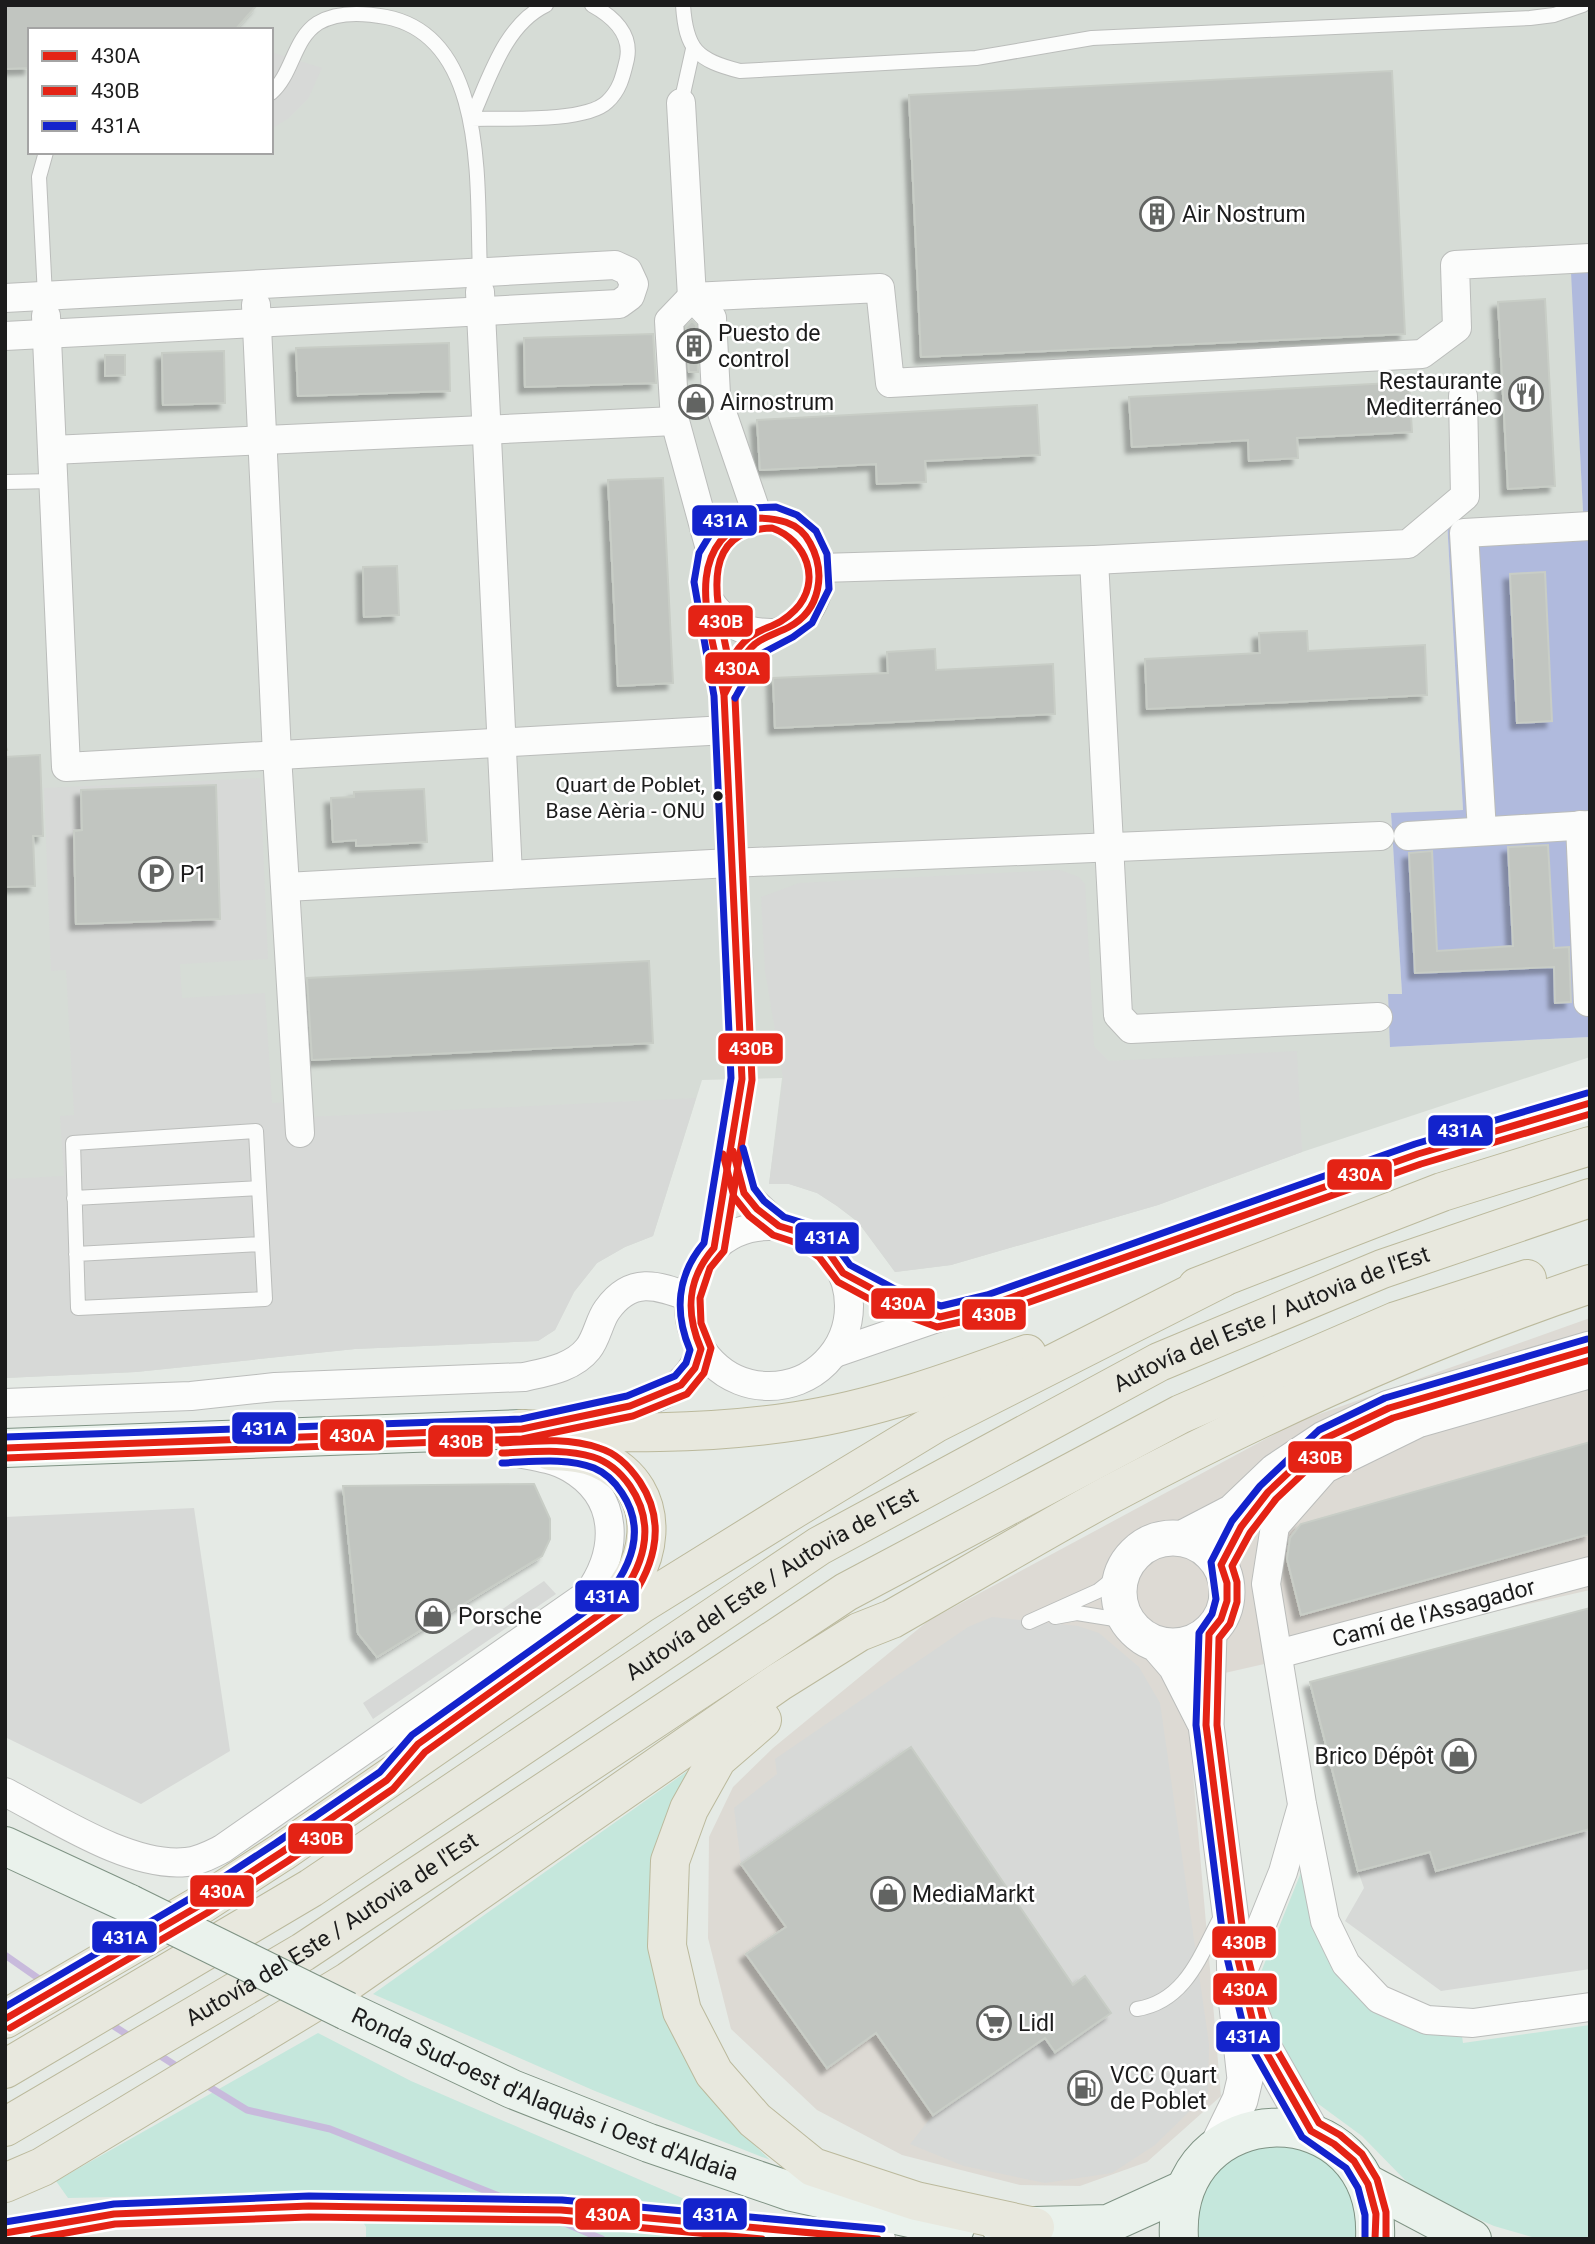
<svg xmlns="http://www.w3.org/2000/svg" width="1595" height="2244" font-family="Roboto,sans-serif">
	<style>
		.industrial { fill: #dddad4 }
		.airport { fill: #d6dcd6; fill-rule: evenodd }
		.grass { fill: #c5e7dc }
		.pitch { fill: #b0badd }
		.parking { fill: #d7d9d7 }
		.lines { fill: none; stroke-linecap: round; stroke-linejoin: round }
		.stream { stroke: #c8badc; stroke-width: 7 }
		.building { fill: #c1c5c0; stroke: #c8cdc6; stroke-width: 2; filter: url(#shadow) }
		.service-casing { stroke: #bbbdbb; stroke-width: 16 }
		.minor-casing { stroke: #bbbdbb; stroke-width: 30 }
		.tertiary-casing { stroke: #bbbdbb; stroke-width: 37 }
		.secondary-casing { stroke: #7f9384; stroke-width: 40 }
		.motorway-casing { stroke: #bbb99c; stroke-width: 40 }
		.path { stroke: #c8cdc0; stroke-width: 4.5; stroke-dasharray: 3.5 3.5; stroke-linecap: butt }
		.service { stroke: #fbfcfb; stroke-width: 14 }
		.minor { stroke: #fbfcfb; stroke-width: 28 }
		.tertiary { stroke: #fbfcfb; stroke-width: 35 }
		.secondary { stroke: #eaf2ec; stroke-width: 38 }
		.motorway { stroke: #e8e8de; stroke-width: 38 }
		.secondary-bridge-casing { stroke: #7f9384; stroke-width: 40; stroke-linecap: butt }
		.secondary-bridge { stroke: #eaf2ec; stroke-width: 38 }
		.bus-1-casing { stroke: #fff; stroke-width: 12 }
		.bus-2-casing { stroke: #fff; stroke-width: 12 }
		.bus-3-casing { stroke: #fff; stroke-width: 12 }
		.bus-1 { stroke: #e42315; stroke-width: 7 }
		.bus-2 { stroke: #e42315; stroke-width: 7 }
		.bus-3 { stroke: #1323cc; stroke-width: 7 }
		.bus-dot { fill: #1c1c1c; stroke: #fff; stroke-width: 2.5 }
		.labels { text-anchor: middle; stroke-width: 5; stroke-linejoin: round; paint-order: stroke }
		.bus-label { font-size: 21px; fill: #1c1c1c; stroke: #fff; text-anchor: end }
		.poi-label { font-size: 23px; fill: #1c1c1c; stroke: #fff; text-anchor: start }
		.street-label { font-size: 23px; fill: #1c1c1c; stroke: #fff }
		.line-badge { stroke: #fff; stroke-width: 2.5 }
		.badge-label { font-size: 19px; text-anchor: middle; font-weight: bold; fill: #fff }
	</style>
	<defs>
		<filter id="shadow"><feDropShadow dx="-6" dy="6" stdDeviation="2" flood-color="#0004"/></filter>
	</defs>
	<rect width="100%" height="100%" fill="#e5eae5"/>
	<path class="industrial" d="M1590,1318V1590L1185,1682L1221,2096L1147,2162L1080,2186L1020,2185L902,2155L817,2110L731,2029L708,1938L709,1837L733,1787L773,1748L928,1621L1297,1422Z"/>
	<path class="airport" d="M5,5H1590V271L1572,272L1583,513L1447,520L1463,810L1391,814L1402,994L1388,995L1391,1047L1590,1037V1057L1302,1152L1158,1205L951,1265L895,1272L858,1222L837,1206L817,1193L789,1184H769L782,1078L702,1080L653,1236L625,1247L597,1263L574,1292L555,1330L538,1341L355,1349L136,1372L5,1378ZM30,30H271V152H30Z"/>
	<path class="grass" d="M693,1767L657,1871L740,2131L770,2160L595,2091L373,1994Z
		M1306,1860L1339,1973L1462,2036L1463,2043L1590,2025V2239H1539L1494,2226L1428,2197L1405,2180L1362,2136L1313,2100L1272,2038L1259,1977Z
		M318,2033L411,2081L689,2201L719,2239H366V2227L344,2192L68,2198L56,2181Z
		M1278,2142L1325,2157L1355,2196L1359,2239H1195L1200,2194L1231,2156Z"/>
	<path class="pitch" d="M1590,271V1037L1390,1047L1388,994H1402L1391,813L1463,810L1447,520L1583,512L1571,272Z"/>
	<path class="parking" d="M271,52L322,68L308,99L289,118L271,129Z
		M260,778L268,959L180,964L182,998L265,993L272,1103L307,1101L308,1117L696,1098L653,1236L625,1247L597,1263L574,1292L555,1330L538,1341L355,1349L136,1372L5,1378V1179L64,1176L60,1116L74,1115L66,970L51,971L44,788Z
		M1060,870L1079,877L1085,884L1094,1046L1109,1061L1297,1051L1302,1152L1158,1205L951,1265L895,1272L858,1222L837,1206L817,1193L789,1184H769L783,1078L765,971L761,897L799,883Z
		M194,1508L230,1751L141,1804L5,1737V1517Z
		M544,1581L556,1594L373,1719L363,1703Z
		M992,1617L1078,1626L1099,1633L1139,1667L1160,1703L1209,2044L1208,2093L1155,2145L1112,2173L1045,2183L964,2166L910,2144L933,2115L1045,2038L1055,2052L1111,2012L1085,1977L1073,1985L911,1748L741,1864L734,1808L777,1774L775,1759L968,1627Z
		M1590,1829V1969L1441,1991L1345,1921L1364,1888L1358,1871L1430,1852L1436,1871Z"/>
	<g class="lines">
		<path class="stream" d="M5,1955L45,1983
			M109,2023L134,2039
			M156,2053L181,2069
			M203,2083L247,2110L330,2129L504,2198
			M560,2221L602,2239"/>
	</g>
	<path class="building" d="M5,5H257L235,30H30V68L5,69Z
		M1392,71L1405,334L921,357L909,95Z
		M1545,299L1555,486L1508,489L1498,302Z
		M692,321L696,325L698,372H689L686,327Z
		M653,334L656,383L525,387L524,338Z
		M449,343L450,391L298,396L296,348Z
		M224,351L225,403L163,405L162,353Z
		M105,355H125V375L105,376Z
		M1409,382L1412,432L1297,438L1298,458L1249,461L1248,440L1132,447L1129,397Z
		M1037,405L1040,455L925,461L926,482L877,484L876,464L760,470L757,420Z
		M663,478L673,683L618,686L608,480Z
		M397,566L399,615L364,617L363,567Z
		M1545,572L1552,721L1517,723L1510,574Z
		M1307,631L1308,651L1425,645L1427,695L1147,709L1145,659L1260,653L1259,633Z
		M935,649L936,670L1053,664L1055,714L775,728L773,678L888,673L887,652Z
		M40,755L43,836H33L35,886L6,887L5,757Z
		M216,785L220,919L76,924L74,831L82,830L81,790Z
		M424,789L427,842L356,846V840L333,842L331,798L354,797V792Z
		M1548,845L1554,948L1569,947L1571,1002L1555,1003L1554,967L1415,973L1409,853L1432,851L1437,951L1513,946L1508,847Z
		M649,961L653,1043L312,1060L307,978Z
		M1590,1442V1534L1301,1615L1287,1559L1290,1538L1301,1524Z
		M534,1484L550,1519V1539L542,1556L377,1657L358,1633L343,1486Z
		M1590,1608V1829L1436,1871L1430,1852L1358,1871L1310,1682Z
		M911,1747L1073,1985L1085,1976L1111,2013L1055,2052L1045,2038L933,2115L876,2033L827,2068L746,1954L786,1927L741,1864Z"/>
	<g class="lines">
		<g class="service-casing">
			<path id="service" d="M546,5C504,25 489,80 471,119C502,118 585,123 607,102C620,90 623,76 627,59C632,33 612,16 592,5
				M683,5C686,50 697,60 740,71L976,58L1092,38L1530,18L1554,15L1583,5
				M271,93C293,74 293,39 318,23C338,11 365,13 386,17C490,37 476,193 480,272
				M681,103L693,49
				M45,296L39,177L46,152
				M5,482L54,481
				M256,1131L265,1299L78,1308L73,1143Z
				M74,1198L259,1188
				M76,1254L262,1244
				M1055,1617L1077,1613L1127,1621
				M1029,1622L1098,1591L1123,1571
				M1137,2009C1187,2001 1201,1953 1223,1913"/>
		</g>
		<g class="minor-casing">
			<g id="minor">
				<path d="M681,103L692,297L712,318L716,395L758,517"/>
				<path d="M480,292L508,875"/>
				<path d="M5,298L615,265L628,271L634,284L630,296L619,304L5,336"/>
				<path d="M256,305L277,755L300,1133"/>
				<path d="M46,316L66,767L726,730"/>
				<path d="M52,450L675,421"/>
				<path d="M710,549L675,421L669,321L692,297L880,288L890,383L1422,354L1457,328L1455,265L1590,258"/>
				<path d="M1094,560L1118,1015L1131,1029L1378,1017"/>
				<path d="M820,568L1094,560L1408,544L1465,496L1463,396"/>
				<path d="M709,600C725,624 743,633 771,633"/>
				<path d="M1580,825L1588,1002"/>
				<path d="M1482,831L1464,533L1590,526"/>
				<path d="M1408,836L1590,825"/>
				<path d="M286,887L730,863L1380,836"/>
				<path d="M735,1158L744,1193L779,1226"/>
				<circle cx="769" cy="1306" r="80"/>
				<path d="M714,1248L742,1079L738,957L730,863L724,695L704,583C706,507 798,495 817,556C825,583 815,615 788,628C775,634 761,637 751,648C740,661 733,680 724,695"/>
				<path d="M843,1273L891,1299L940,1317"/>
				<path d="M835,1353L940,1317L990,1305L1418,1154L1590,1103"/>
				<path d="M1590,1374L1419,1423L1325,1469L1275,1526L1266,1584L1302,1804L1325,1921L1346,1964L1379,1999L1427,2020L1473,2023L1590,2007"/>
				<path d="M5,1403L191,1396L275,1387L524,1377C546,1372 573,1368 588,1349C597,1338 599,1321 607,1310C631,1276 657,1285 689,1297"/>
				<path d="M564,1420C616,1409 684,1407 701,1349"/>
				<path id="s1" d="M1278,1654L1590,1571"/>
				<path d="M5,1792C54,1817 130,1868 186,1862C199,1861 210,1855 222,1849L588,1594C619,1551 620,1497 570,1468C553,1458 532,1456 513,1452"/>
				<path d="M1243,1971L1283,1872L1301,1809"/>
				<path d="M5,2233L114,2214L309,2206L561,2210L881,2239"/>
			</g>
		</g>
		<g class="tertiary-casing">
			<path id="tertiary" d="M1119 1592a54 54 0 1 1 108 0a54 54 0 1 1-108 0Z
				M1183,1538L1233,1512L1276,1471L1324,1439L1389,1408L1590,1349
				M1209,1634L1206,1725L1234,1943L1235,1988L1245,2079L1240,2100L1218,2145
				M1157,1644L1176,1666L1204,1721
				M1251,2013L1265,2050L1311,2131"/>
		</g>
		<g class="secondary-casing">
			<g id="secondary">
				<path d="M5,1448L522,1429"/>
				<path d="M5,1846L130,1904"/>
				<path id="s2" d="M347,2011L512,2089L649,2143L792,2192L955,2228"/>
				<path d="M1368,2184L1472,2239"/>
				<path d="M1001,2227L1108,2224L1183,2190"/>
				<path d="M1179,2239C1170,2092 1382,2089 1375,2239"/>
			</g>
		</g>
		<g class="motorway-casing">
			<g id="motorway">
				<path d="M1197,1287L1442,1192L1590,1146"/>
				<path d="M522,1429C613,1434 706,1435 797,1421C876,1409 953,1381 1027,1354"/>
				<path d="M550,1451C566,1452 583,1452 599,1459C669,1489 655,1576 600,1614"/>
				<path d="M762,1720L717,1759L689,1809L670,1861L667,1946L682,2011L714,2073L755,2120L813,2167L916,2201L1035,2227"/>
				<path d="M5,2019L202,1904L282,1852L641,1604L794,1509L936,1423L1222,1278"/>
				<path id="s3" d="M5,2069L311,1888L819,1546L1159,1362L1382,1269L1590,1198"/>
				<path id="s4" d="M5,2127L303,1952L846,1592L1181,1414L1396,1321L1527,1279"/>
				<path d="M5,2183L42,2167L349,1981L779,1682L859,1632L892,1619C964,1578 1036,1535 1109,1495C1263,1413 1425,1340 1590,1284"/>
			</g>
		</g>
		<path class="path" d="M5,748L7,753"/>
		<use href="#service" class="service"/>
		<use href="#minor" class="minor"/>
		<use href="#tertiary" class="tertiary"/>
		<use href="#secondary" class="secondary"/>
		<use href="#motorway" class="motorway"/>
		<g class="secondary-bridge-casing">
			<path id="secondary-bridge" d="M130,1904L347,2011"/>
		</g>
		<use href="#secondary-bridge" class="secondary-bridge"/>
		<g class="bus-1-casing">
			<path id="bus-1" d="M754,518C776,518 799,521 810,543C826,572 821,610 789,627C778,633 765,636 755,644C740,657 733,679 724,695C713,633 676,547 754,518Z
				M733,1151L744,1193L757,1209L779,1226L805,1234L827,1250L843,1273L891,1299L940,1317L990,1305L1418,1154L1590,1103
				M5,1448L522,1429L630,1406L681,1385L695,1368L701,1349C685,1312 687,1279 714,1248L742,1079L724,695
				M5,2019L202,1904L282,1852L387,1780L418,1744L614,1604C643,1569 658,1527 630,1486C621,1473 609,1462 593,1457C564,1448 532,1452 502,1453
				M5,2233L114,2214L309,2206L561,2210L878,2239
				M1375,2239L1376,2214L1368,2184L1354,2161L1334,2144L1311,2131L1265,2050L1253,2022L1234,1943L1206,1725L1209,1634L1221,1619L1227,1601V1583L1221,1565L1241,1527L1268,1492L1324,1439L1389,1408L1590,1349"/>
		</g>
		<g class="bus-2-casing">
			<path id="bus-2" d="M772,528C806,540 823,581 795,610C771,635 752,621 729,663C720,613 692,530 772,528Z
				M723,1154L734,1197L749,1216L773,1235L800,1244L819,1257L838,1282L886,1308L937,1327L993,1315L1421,1164L1590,1114
				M5,1458L522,1439L633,1416L687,1394L704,1373L711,1348L701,1323L700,1298L710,1268L724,1251L752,1080L735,698
				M10,2028L207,1913L288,1861L393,1789L425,1752L622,1611C653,1572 669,1526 640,1482C630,1467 616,1453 599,1448C568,1437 534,1441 502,1443
				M33,2239L115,2224L309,2217L560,2220L762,2239
				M1386,2239V2212L1377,2179L1362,2154L1340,2135L1319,2123L1274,2045L1263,2019L1244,1941L1217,1725L1219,1638L1230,1624L1237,1602V1582L1232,1566L1250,1533L1276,1499L1330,1448L1393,1418L1590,1360"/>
		</g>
		<g class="bus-3-casing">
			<path id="bus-3" d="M743,1148L754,1188L764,1201L784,1217L810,1225L833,1242L850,1265L895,1289L941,1306L987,1295L1415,1144L1587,1093
				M5,1437L521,1419L627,1396L675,1376L686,1363L690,1350C674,1312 677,1275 704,1243L731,1078L714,696L694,582L699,553L713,530L730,516L750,508L776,507L797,515L816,531L827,554L829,589L812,623L793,637L759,655L735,698
				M5,2007L196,1895L276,1843L380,1772L412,1735L607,1596C632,1565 646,1529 622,1493C615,1482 606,1473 594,1468C566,1457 532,1462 502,1463
				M5,2222L114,2204L309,2196L562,2200L882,2229
				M1365,2239V2215L1358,2188L1346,2168L1302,2137L1255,2054L1243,2025L1224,1945L1196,1725L1199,1633L1212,1614L1216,1599L1211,1562L1232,1521L1260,1486L1319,1430L1385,1398L1587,1339"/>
		</g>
		<use href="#bus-1" class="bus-1"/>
		<use href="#bus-2" class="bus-2"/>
		<use href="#bus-3" class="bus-3"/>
	</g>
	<defs>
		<g id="building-ring" transform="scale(1.75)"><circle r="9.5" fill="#fff" stroke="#626462" stroke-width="1.5"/><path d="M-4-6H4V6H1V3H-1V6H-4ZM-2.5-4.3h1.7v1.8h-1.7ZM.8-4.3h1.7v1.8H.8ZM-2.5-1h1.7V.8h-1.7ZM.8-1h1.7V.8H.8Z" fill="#626462"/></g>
		<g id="restaurant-ring" transform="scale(1.75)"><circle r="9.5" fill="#fff" stroke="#626462" stroke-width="1.5"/><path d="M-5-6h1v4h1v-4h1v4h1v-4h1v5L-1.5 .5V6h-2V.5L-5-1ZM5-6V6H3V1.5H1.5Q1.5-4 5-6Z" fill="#626462"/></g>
		<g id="shop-ring" transform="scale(1.75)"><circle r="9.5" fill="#fff" stroke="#626462" stroke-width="1.5"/><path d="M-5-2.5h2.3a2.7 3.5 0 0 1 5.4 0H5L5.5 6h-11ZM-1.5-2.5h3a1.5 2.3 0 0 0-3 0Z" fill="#626462"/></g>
		<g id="parking-ring" transform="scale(1.75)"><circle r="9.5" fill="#fff" stroke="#626462" stroke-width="1.5"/><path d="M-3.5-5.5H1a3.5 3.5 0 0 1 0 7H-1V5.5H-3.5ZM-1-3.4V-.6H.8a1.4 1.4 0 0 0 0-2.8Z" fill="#626462"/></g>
		<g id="supermarket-ring" transform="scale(1.75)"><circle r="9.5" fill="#fff" stroke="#626462" stroke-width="1.5"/><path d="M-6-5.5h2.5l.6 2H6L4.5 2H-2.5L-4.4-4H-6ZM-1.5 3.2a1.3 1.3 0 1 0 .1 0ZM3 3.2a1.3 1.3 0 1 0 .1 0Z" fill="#626462"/></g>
		<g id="fuel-ring" transform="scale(1.75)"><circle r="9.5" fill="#fff" stroke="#626462" stroke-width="1.5"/><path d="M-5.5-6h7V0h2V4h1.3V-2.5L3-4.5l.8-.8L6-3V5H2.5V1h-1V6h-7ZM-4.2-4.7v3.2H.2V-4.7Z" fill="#626462"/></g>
	</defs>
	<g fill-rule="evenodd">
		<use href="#building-ring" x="1157" y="214"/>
		<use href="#building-ring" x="694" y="346"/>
		<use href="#restaurant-ring" x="1526" y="394"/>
		<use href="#shop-ring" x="696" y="402"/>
		<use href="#parking-ring" x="156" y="874"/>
		<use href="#shop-ring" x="433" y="1616"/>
		<use href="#shop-ring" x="1459" y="1756"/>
		<use href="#shop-ring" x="888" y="1894"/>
		<use href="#supermarket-ring" x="994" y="2023"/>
		<use href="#fuel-ring" x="1085" y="2088"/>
	</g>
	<circle class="bus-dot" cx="718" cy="796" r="6"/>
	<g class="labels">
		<g class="bus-label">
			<text x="705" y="792">Quart de Poblet,<tspan x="705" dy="26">Base Aèria - ONU</tspan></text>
		</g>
		<g class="poi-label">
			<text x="1182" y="222">Air Nostrum</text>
			<text x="718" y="341">Puesto de<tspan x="718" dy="26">control</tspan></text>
			<text x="1502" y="389" text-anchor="end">Restaurante<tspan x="1502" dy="26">Mediterráneo</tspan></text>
			<text x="720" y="410">Airnostrum</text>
			<text x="180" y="882">P1</text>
			<text x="458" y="1624">Porsche</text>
			<text x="1434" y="1764" text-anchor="end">Brico Dépôt</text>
			<text x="912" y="1902">MediaMarkt</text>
			<text x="1018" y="2031">Lidl</text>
			<text x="1110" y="2083">VCC Quart<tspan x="1110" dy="26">de Poblet</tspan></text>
		</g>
		<g class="street-label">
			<text dy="8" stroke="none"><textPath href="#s3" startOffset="1475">Autovía del Este / Autovia de l'Est</textPath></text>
			<text dy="8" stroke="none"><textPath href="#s3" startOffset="908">Autovía del Este / Autovia de l'Est</textPath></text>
			<text dy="8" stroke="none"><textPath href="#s1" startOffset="161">Camí de l'Assagador</textPath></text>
			<text dy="8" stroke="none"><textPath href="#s4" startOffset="382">Autovía del Este / Autovia de l'Est</textPath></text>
			<text dy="8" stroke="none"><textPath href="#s2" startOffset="215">Ronda Sud-oest d'Alaquàs i Oest d'Aldaia</textPath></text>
		</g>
	</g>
	<g class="line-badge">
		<rect x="691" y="504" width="67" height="33" rx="7" fill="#1323cc"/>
		<rect x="687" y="604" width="67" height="34" rx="7" fill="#e42315"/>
		<rect x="704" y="651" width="67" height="34" rx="7" fill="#e42315"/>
		<rect x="717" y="1032" width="67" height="33" rx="7" fill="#e42315"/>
		<rect x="1427" y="1114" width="67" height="33" rx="7" fill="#1323cc"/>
		<rect x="1326" y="1158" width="67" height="33" rx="7" fill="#e42315"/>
		<rect x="794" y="1221" width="66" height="34" rx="7" fill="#1323cc"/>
		<rect x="870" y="1287" width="66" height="33" rx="7" fill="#e42315"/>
		<rect x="961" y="1298" width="66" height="33" rx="7" fill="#e42315"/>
		<rect x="231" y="1411" width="66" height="34" rx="7" fill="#1323cc"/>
		<rect x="319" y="1418" width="66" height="34" rx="7" fill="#e42315"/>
		<rect x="427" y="1424" width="67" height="34" rx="7" fill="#e42315"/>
		<rect x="1287" y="1440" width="66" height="34" rx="7" fill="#e42315"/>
		<rect x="574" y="1579" width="66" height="34" rx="7" fill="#1323cc"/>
		<rect x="287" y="1822" width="67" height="33" rx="7" fill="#e42315"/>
		<rect x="189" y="1874" width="66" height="34" rx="7" fill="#e42315"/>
		<rect x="91" y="1920" width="67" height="34" rx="7" fill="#1323cc"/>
		<rect x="1211" y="1925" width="66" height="34" rx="7" fill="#e42315"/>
		<rect x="1212" y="1972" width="66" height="34" rx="7" fill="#e42315"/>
		<rect x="1215" y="2020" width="66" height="33" rx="7" fill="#1323cc"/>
		<rect x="682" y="2197" width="66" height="34" rx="7" fill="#1323cc"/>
		<rect x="574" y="2197" width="67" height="34" rx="7" fill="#e42315"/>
	</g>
	<g class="badge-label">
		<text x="725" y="527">431A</text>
		<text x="721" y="628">430B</text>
		<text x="737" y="675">430A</text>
		<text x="751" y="1055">430B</text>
		<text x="1460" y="1137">431A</text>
		<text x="1360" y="1181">430A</text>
		<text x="827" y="1244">431A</text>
		<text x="903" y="1310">430A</text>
		<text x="994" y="1321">430B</text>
		<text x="264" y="1435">431A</text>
		<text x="352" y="1442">430A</text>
		<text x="461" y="1448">430B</text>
		<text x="1320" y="1464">430B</text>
		<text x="607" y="1603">431A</text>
		<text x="321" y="1845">430B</text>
		<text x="222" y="1898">430A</text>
		<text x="125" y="1944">431A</text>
		<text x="1244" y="1949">430B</text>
		<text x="1245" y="1996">430A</text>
		<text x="1248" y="2043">431A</text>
		<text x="715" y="2221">431A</text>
		<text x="608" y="2221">430A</text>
	</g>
	<rect width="1595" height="2244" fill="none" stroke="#1c1c1c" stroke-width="14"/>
	<rect x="28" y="28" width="245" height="126" fill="#ffffff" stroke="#a4a4a4" stroke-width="2"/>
	<rect x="42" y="51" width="35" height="10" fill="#e42315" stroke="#a4a4a4" stroke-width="2"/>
	<text x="91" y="63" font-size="21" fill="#1c1c1c">430A</text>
	<rect x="42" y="86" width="35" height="10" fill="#e42315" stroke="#a4a4a4" stroke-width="2"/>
	<text x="91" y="98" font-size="21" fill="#1c1c1c">430B</text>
	<rect x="42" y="121" width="35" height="10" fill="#1323cc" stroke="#a4a4a4" stroke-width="2"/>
	<text x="91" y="133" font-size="21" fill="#1c1c1c">431A</text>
</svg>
